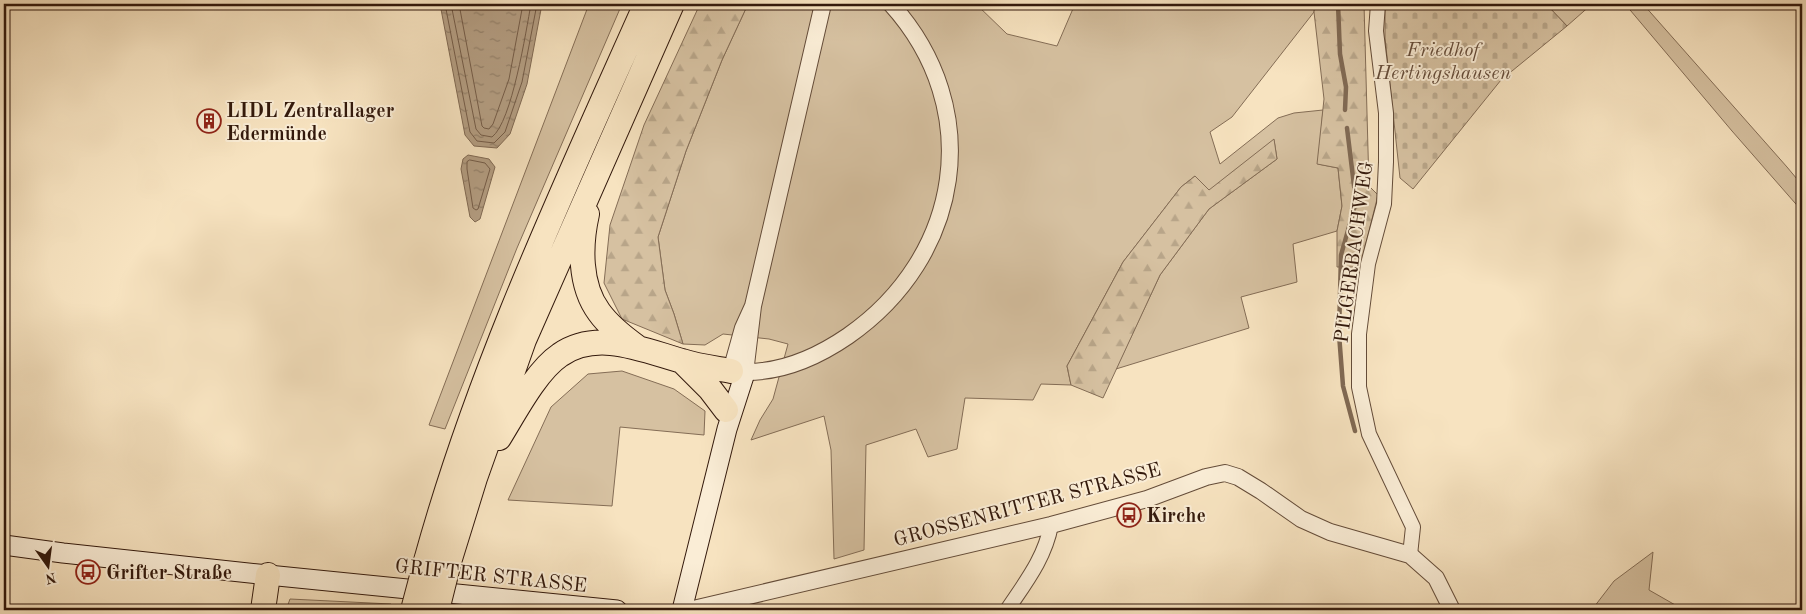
<svg xmlns="http://www.w3.org/2000/svg" width="1806" height="614" font-family="'Old Standard TT',serif">
	<style>
		.grass { fill: #d6c1a1; stroke: #846d56 }
		.forest { fill: url(#forest-firs); stroke: #846d56 }
		.cemetery { fill: url(#cemetery-stones); stroke: #846d56 }
		.water { fill: url(#water-ripples); stroke: #806953 }
		.lines { fill: none; stroke-linecap: round; stroke-linejoin: round }
		.shore { stroke: #745c48; stroke-width: 1 }
		.stream { stroke: #806953; stroke-width: 4.5 }
		.minor-casing { stroke: #644c39; stroke-width: 16 }
		.tertiary-casing { stroke: #644c39; stroke-width: 18 }
		.secondary-casing { stroke: #33190c; stroke-width: 21 }
		.motorway-casing { stroke: #33190c; stroke-width: 26 }
		.minor { stroke: #faedd6; stroke-width: 14 }
		.tertiary { stroke: #faedd6; stroke-width: 16 }
		.secondary { stroke: #faedd6; stroke-width: 19 }
		.motorway { stroke: #f7e3c0; stroke-width: 24 }
		.motorway-bridge-casing { stroke: #33190c; stroke-width: 26; stroke-linecap: butt }
		.motorway-bridge { stroke: #f7e3c0; stroke-width: 24 }
		.labels { text-anchor: middle; stroke-width: 4; stroke-linejoin: round; paint-order: stroke }
		.park-label { font-size: 20px; font-style: italic; fill: #644b39; stroke: #faedd6 }
		.poi-label { font-size: 20px; font-weight: bold; fill: #33190c; stroke: #faedd6; text-anchor: start }
		.street-label { font-size: 20px; fill: #33190c; stroke: #faedd6 }
	</style>
	<defs>
		<pattern id="forest-firs" width="22" height="20" patternUnits="userSpaceOnUse" patternTransform="scale(1.25)"><rect width="22" height="20" fill="#d6c1a1"/><path d="M5 1l3.5 6h-7zM16 11l3.5 6h-7z" fill="#b8a589"/></pattern>
		<pattern id="cemetery-stones" width="16" height="16" patternUnits="userSpaceOnUse" patternTransform="scale(1.25)"><rect width="16" height="16" fill="#d6c1a1"/><path d="M2 7V4a2 2 0 0 1 4 0v3zM10 15v-3a2 2 0 0 1 4 0v3z" fill="#b8a589"/></pattern>
		<pattern id="water-ripples" width="26" height="14" patternUnits="userSpaceOnUse" patternTransform="scale(1.25)"><rect width="26" height="14" fill="#b49e83"/><path d="M2 4q2-2 4 0t4 0M15 11q2-2 4 0t4 0" fill="none" stroke="#93806a"/></pattern>
	</defs>
	<rect width="100%" height="100%" fill="#f7e3c0"/>
	<filter id="stains"><feTurbulence type="fractalNoise" baseFrequency=".004" numOctaves="4"/><feColorMatrix values="0 0 0 0 .2 0 0 0 0 .09 0 0 0 0 .02 0 0 0 .5 -.17"/></filter>
	<radialGradient id="worn" r=".72"><stop offset=".6" stop-color="#630" stop-opacity="0"/><stop offset="1" stop-color="#630" stop-opacity=".3"/></radialGradient>
	<path class="grass" d="M589,4H622L517,248L445,429L429,425Z
		M748,4H976L1007,34L1057,46L1075,4H1315L1314,12L1232,117L1210,132L1220,164L1278,118L1294,113L1323,110L1318,164L1338,168L1342,206L1337,231L1293,244L1297,282L1241,297L1249,328L1116,369L1160,275L1209,209L1277,159L1274,140L1209,191L1195,176L1181,187L1123,262L1067,366L1071,385L1041,384L1033,400L965,398L957,449L928,457L916,429L866,445L864,550L834,559L831,450L824,416L751,440L760,420L773,399L788,344L769,339L723,334L705,345L683,344L674,314L665,290L658,237L686,151L722,60Z
		M1546,4H1592L1567,26Z
		M1625,4H1643L1787,167L1802,185V211L1732,131Z
		M622,371L674,389L705,411L704,435L620,427L612,506L508,500L551,407L588,374Z
		M1653,552L1649,590L1684,610H1600L1594,607L1614,581Z
		M290,599L391,604L390,610H286Z"/>
	<path class="forest" d="M700,4H748L722,60L686,151L658,237L665,290L674,314L683,344L622,319L604,283L610,225L644,125Z
		M1315,4H1364L1369,186L1378,195L1360,267H1337V231L1342,206L1338,168L1317,164L1324,99L1314,12Z
		M1274,139L1277,159L1209,209L1160,275L1103,398L1071,385L1067,366L1123,262L1181,187L1195,176L1209,190Z"/>
	<path class="cemetery" d="M1385,4H1546L1567,26L1501,80L1413,189L1400,178L1385,38Z"/>
	<path class="water" d="M440,4H542L527,84L510,134L497,148L474,146L465,135Z
		M468,155L489,159L495,167L480,219L475,222L470,217L461,169L463,159Z"/>
	<g class="lines">
		<path class="shore" d="M445,4L470,132L477,141L494,143L505,132L522,82L537,4
			M451,4L476,129L481,135L492,137C512,122 526,31 531,4
			M459,4L482,126L484,128L489,129L493,124L509,79L523,4
			M470,160L485,163L490,169L478,209L476,210L473,208L467,169V162Z"/>
		<path class="stream" d="M1338,4L1340,54L1346,87L1345,110
			M1347,128L1356,202L1341,255L1339,334L1343,386L1355,431"/>
		<g class="minor-casing">
			<path id="minor" d="M1378,4L1376,31L1386,113V162L1384,204L1368,264L1359,334V387L1369,434L1413,527L1410,555
				M1007,610C1025,583 1045,558 1051,525"/>
		</g>
		<g class="tertiary-casing">
			<path id="tertiary" d="M753,306L743,328L731,371C773,376 813,360 848,336C962,257 986,109 891,4
				M745,373L753,306L823,4
				M689,610L1051,525L1147,499L1206,477L1225,473L1238,477L1261,491L1301,519L1330,532L1410,555L1436,578L1452,610"/>
		</g>
		<g class="secondary-casing">
			<path id="secondary" d="M4,545L63,553L268,575L617,610
				M682,610L727,429L745,373"/>
		</g>
		<g class="motorway-casing">
			<path id="motorway" d="M587,214C580,245 579,285 599,312C609,326 623,337 637,347
				M683,362L710,389L726,410
				M499,438C514,414 536,371 560,355C597,329 643,350 682,361C697,366 714,368 731,371
				M426,561C479,368 565,186 646,4
				M449,562L475,478L524,340L672,4
				M263,610L268,575"/>
		</g>
		<use href="#minor" class="minor"/>
		<use href="#tertiary" class="tertiary"/>
		<use href="#secondary" class="secondary"/>
		<use href="#motorway" class="motorway"/>
		<g class="motorway-bridge-casing">
			<path id="motorway-bridge" d="M413,610L426,561
				M437,610L449,562"/>
		</g>
		<use href="#motorway-bridge" class="motorway-bridge"/>
	</g>
	<defs>
		<g id="building-ring" transform="scale(1.25)"><circle r="9.5" fill="#faedd6" stroke="#8f2418" stroke-width="1.5"/><path d="M-4-6H4V6H1V3H-1V6H-4ZM-2.5-4.3h1.7v1.8h-1.7ZM.8-4.3h1.7v1.8H.8ZM-2.5-1h1.7V.8h-1.7ZM.8-1h1.7V.8H.8Z" fill="#8f2418"/></g>
		<g id="bus-ring" transform="scale(1.25)"><circle r="9.5" fill="#faedd6" stroke="#8f2418" stroke-width="1.5"/><path d="M-5-6H5V4H4V6H2V4H-2V6H-4V4H-5ZM-3.5-4V0h7V-4ZM-3.5 1.2v1.5H-2V1.2ZM2 1.2v1.5H3.5V1.2Z" fill="#8f2418"/></g>
	</defs>
	<g fill-rule="evenodd">
		<use href="#building-ring" x="209" y="121"/>
		<use href="#bus-ring" x="1129" y="515"/>
		<use href="#bus-ring" x="88" y="572"/>
	</g>
	<g class="labels">
		<g class="park-label">
			<text x="1443" y="56">Friedhof<tspan x="1443" dy="23">Hertingshausen</tspan></text>
		</g>
		<g class="poi-label">
			<text x="226" y="117">LIDL Zentrallager<tspan x="226" dy="23">Edermünde</tspan></text>
			<text x="1146" y="522">Kirche</text>
			<text x="106" y="579">Grifter Straße</text>
		</g>
		<g class="street-label">
			<text transform="translate(1353 252) rotate(-82)" y="7">PILGERBACHWEG</text>
			<text transform="translate(1027 504) rotate(-15)" y="7">GROSSENRITTER STRASSE</text>
			<text transform="translate(491 575) rotate(6)" y="7">GRIFTER STRASSE</text>
		</g>
	</g>
	<rect width="1806" height="614" fill="none" stroke="#f7e3c0" stroke-width="20"/>
	<rect x="5" y="5" width="1796" height="604" fill="none" stroke="#33190c" stroke-width="2.5"/>
	<rect x="10" y="10" width="1786" height="594" fill="none" stroke="#33190c"/>
	<g transform="translate(48 566) rotate(166)" stroke="#faedd6" stroke-width="4" paint-order="stroke">
	<path d="M0-4L9 19L0 12L-9 19Z" fill="#33190c"/>
	<text y="-8" font-size="14" font-weight="bold" text-anchor="middle" fill="#33190c">N</text>
	</g>
	<rect width="100%" height="100%" filter="url(#stains)"/>
	<rect width="100%" height="100%" fill="url(#worn)"/>
</svg>
